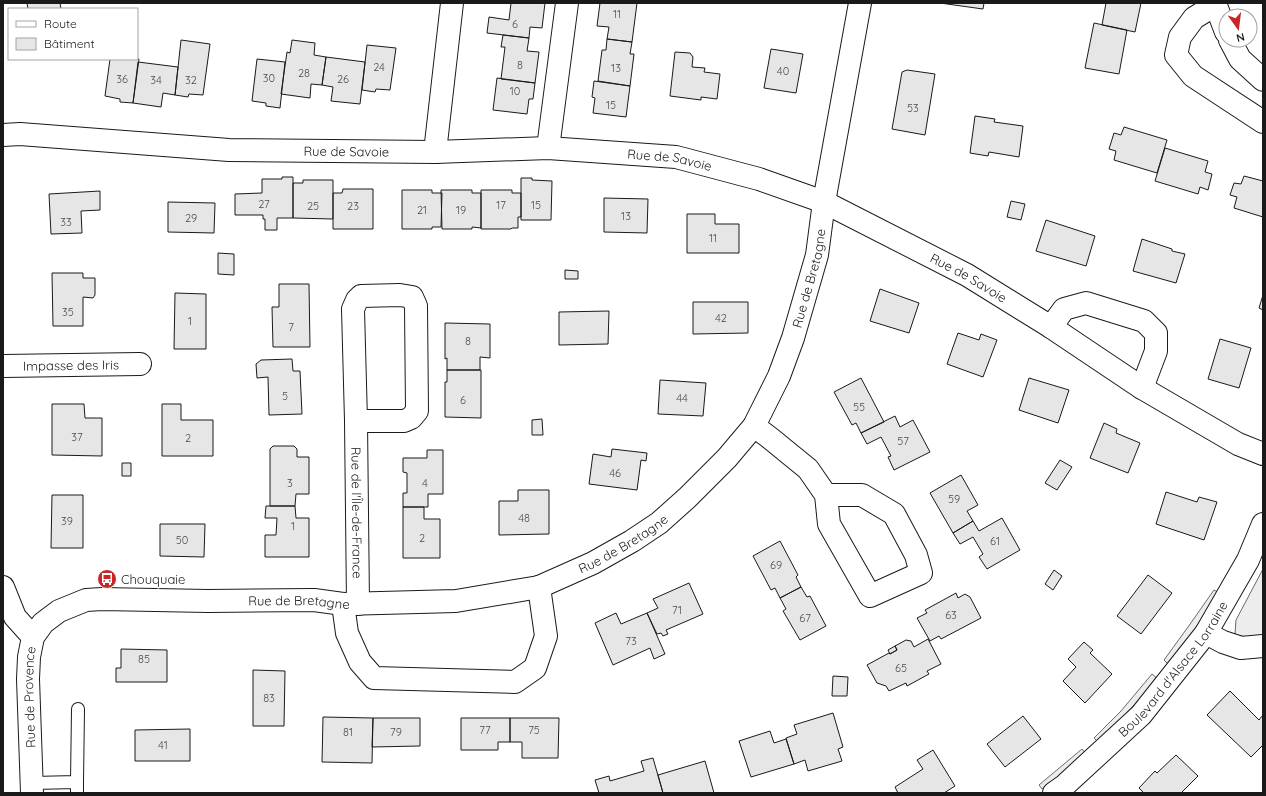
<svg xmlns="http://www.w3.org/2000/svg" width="1266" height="796" font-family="Quicksand,sans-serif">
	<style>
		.built { fill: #ededed; stroke: #6a6a6a }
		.building { fill: #e6e6e6; stroke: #1a1a1a }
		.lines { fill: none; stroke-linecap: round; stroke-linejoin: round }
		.lane-casing { stroke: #1a1a1a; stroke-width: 14 }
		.street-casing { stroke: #1a1a1a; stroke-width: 24 }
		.secondary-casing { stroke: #1a1a1a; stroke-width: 24 }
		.lane { stroke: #fff; stroke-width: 12 }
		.street { stroke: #fff; stroke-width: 22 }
		.secondary { stroke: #fff; stroke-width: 22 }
		.labels { text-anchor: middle; stroke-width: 3; stroke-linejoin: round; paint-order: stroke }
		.number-label { font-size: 11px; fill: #4d4d4d }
		.street-label { font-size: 13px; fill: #1a1a1a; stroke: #fff }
		.poi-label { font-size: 13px; fill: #1a1a1a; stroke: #fff; text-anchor: start }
	</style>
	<rect width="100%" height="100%" fill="#fff"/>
	<path class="built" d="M1263,569V640L1236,639L1235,634L1236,620Z
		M1214,590L1220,593L1198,628L1169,665L1164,660L1188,627Z
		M1152,674L1158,679L1099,743L1094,738L1121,711Z
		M1082,749L1086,754L1042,789L1039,785Z"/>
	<path class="building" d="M27,3H60L61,9H28Z
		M511,3H545L542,28L530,27L529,38L487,33L489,17L509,20Z
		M600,3H637L632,42L607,39L609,27L597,26Z
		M940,3H984L983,9Z
		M1106,3H1141L1135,32L1102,25Z
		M1094,23L1127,30L1119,74L1085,68Z
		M503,35L529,38L527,51L539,52L535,83L501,79L505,47H501Z
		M607,39L632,42L630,54H634L630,86L598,81L602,50H606Z
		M181,40L210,44L203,95L189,94L188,97L175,95Z
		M292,40L315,43L314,55L326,57L322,85L311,84L310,98L281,94L287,52L290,53Z
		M367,45L396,48L390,90L376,89L375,92L362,90Z
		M771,49L803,54L796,93L764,88Z
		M675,52L690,53L693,57L692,67L705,68L704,72L720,74L717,99L701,97V100L670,96Z
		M326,57L365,62L360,104L331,101L333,87L322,85Z
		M110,59H139L133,103L120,102V99L105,96Z
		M257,59L285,62L280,108L266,106V103L252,101Z
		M138,62L178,67L175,95L163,93L161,107L133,103Z
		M907,70L935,74L925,135L892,129L902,72Z
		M497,78L535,83L533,99H529L527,114L493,110Z
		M594,81L630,86L626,117L593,113L595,98L592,97Z
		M975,116L995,119L994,122L1023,126L1019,157L989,152L988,156L970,153Z
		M1124,127L1167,140L1157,173L1114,160L1116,151L1109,149L1114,133L1121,135Z
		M1165,148L1208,161L1205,172L1212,174L1208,190L1200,187L1198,194L1155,181Z
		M1244,176L1263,181V217L1234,208L1237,197L1230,195L1234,183L1241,184Z
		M282,177H293V218H277V230H265V219H263V215H235V194L262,193V179H282Z
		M521,178H532V180L552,181L551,220H521Z
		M303,180H333V219L293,218V183H303Z
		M343,189H373V229H333V193H342Z
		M402,190H432V193H442L441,227H432V229H402Z
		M441,190H472V193H481V228L472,227V229H442Z
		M481,190H512V193H521V217H518V228H512L511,229H481Z
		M100,191V210L81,211L82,233L51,234L49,194Z
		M604,198L648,199L647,233L604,232Z
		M1011,201L1025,204L1021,220L1007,217Z
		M168,202L215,203L214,233L168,232Z
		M687,214H715V224H739V253H687Z
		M1046,220L1095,236L1086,266L1036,251Z
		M1142,239L1172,249V251L1185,254L1176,283L1133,271Z
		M218,253L234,254V275L218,274Z
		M565,270L578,271V279H565Z
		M52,273H83V278H95V295L93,298L83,297V326H53Z
		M279,284H309L310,347H273L272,307H279Z
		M880,289L919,303L909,333L870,321Z
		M175,293L206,294V349H174Z
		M1263,295V310L1259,308Z
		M693,302H748V333L693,334Z
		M609,311L608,344L559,345V312Z
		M445,323L490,324V358L480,357V370H447V358L445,359Z
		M958,333L979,340L981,334L997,340L983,377L947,364Z
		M1220,339L1251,348L1239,388L1208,379Z
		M292,359L293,371H300L302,414L269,415L268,377L257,378L256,364L261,360Z
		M447,370H481V418L445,417V382H447Z
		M861,378L884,422L861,433L856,423L852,425L834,392Z
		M1029,378L1069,390L1058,423L1019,410Z
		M660,380L706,383L703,416L658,414Z
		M52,404H84L85,418H102V456L52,455Z
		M162,404H181V420H213V456H162Z
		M895,416L900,427L913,420L930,452L894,470L888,457L891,456L881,437L867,444L861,433Z
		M542,419L543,435H532V420Z
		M1104,423L1117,429L1116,433L1140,443L1128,473L1090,458Z
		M273,446H294L297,449V457H309V494H296L295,506H270V449Z
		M612,449L647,453L646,461L641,460L637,490L589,484L593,454L611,457Z
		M427,450H443V494H428V507H403V493H407V473L403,472V458H427Z
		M1060,460L1072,467L1057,490L1045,483Z
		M122,463H131V476H122Z
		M961,475L978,505L967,511L973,521L953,533L930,493Z
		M518,490H549V534L499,535V501H518Z
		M1166,492L1197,502L1199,497L1217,502L1204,540L1156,524Z
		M52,495H83V548H51Z
		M266,506H295L296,518H309V557H265V535H276L277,518H265Z
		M403,507H424V519H440V558H403Z
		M1002,518L1020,550L987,569L979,557L983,554L973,537L960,544L953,533L973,521L979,531Z
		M160,524H205L204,557L160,556Z
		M780,541L798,575L796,577L801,587L780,598L775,588L771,590L753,556Z
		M1054,570L1062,576L1053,590L1045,584Z
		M1148,575L1172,593L1141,634L1117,616Z
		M689,583L703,614L666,630L668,634L663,636L661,633L657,634L647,613L658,608L653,599Z
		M801,587L807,597L810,596L826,626L800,640L783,611L786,609L780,598Z
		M956,593L958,598L965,594L970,597L981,618L941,639L939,636L930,641L917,618L927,613L925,610Z
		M616,613L621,624L647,613L665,654L654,659L650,648L613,665L595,623Z
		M928,639L941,664L927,671L929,674L907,686L906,683L889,691L886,686L877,683L867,665L889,653L890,654L897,650L895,646L906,640L911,641L914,647Z
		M1084,642L1093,650L1090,653L1112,674L1085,703L1063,681L1076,667L1068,659Z
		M895,646L897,650L890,654L888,650Z
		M121,649L167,650V682H116V668H121Z
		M253,670L285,671L284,726H253Z
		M833,676L848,677L847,696H832Z
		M1230,691L1259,720L1263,715V745L1251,757L1207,715Z
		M833,713L843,747L838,749L842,761L808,771L805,760L794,764L786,738L797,734L794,725Z
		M1023,716L1041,739L1005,767L987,744Z
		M323,717L373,718L372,763L322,762Z
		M373,718H420V746L372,747Z
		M461,718H510V742H498V750H461Z
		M510,718H559L558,758H522V742H510Z
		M190,729V761H135V730Z
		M770,731L774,743L786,739L794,764L751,777L739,741Z
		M933,750L955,786L944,793H898L895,787L923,769L917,760Z
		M1176,755L1198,776L1181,793H1144L1139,788L1155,771L1157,773Z
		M653,758L663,793H599L595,780L609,776L610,781L644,771L641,761Z
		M705,761L714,793H663L658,775Z"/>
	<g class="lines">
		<g class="lane-casing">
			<path id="lane" d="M77,782L78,709
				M32,783L77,782V793"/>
		</g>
		<g class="street-casing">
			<g id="street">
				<path d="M1215,3L1226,32"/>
				<path d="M1215,5L1194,18L1180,37L1176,55L1193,76L1263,122"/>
				<path d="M1230,40L1240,59L1263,80"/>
				<path id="s1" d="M3,135L20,134L229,150L435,152L548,148L676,157L759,179L824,202L967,275L1051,327L1142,388L1238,444L1263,454"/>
				<path d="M548,148L567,3"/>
				<path d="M435,152L452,3"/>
				<path d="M1051,327L1064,309L1086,303L1144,321L1156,333V351L1142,388"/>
				<path id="s2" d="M3,366L140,364"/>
				<path id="s3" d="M356,421H404L411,418L417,411L416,306L412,297L400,295L361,296L357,300L353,309L356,421L358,604"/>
				<path d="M754,426L770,438L808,469L826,495L829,524L870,596L921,573L916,555L894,514L862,495H826"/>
				<path d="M3,587L15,617L33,637"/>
				<path d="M343,604L347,633L360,662L374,678L515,682L535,668L546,636L539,587"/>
				<path d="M1206,633L1223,642L1241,648L1263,646"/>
				<path id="s4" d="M32,793L28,679L29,657L33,637L43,623L59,611L86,600L102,599L208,601L314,600L343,604L456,601L539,587L593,563L632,541L659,523L687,498L727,458L754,426L779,376L793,338L817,255L824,202L860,3"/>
			</g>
		</g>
		<g class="secondary-casing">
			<g id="secondary">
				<path id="s5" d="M1054,793L1064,786L1141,715L1206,633L1248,560L1263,524"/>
			</g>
		</g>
		<use href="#lane" class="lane"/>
		<use href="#street" class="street"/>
		<use href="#secondary" class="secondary"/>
	</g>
	<defs>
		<g id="bus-disc" transform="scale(1)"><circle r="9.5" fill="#c62828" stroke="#fff"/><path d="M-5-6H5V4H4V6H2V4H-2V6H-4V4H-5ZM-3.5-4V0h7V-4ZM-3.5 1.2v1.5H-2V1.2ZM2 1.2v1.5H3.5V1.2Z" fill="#fff"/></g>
	</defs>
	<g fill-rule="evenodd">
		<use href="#bus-disc" x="107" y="579"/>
	</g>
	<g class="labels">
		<g class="number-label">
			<text x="617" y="18">11</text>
			<text x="515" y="28">6</text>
			<text x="520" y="69">8</text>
			<text x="379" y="71">24</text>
			<text x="616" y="72">13</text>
			<text x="783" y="75">40</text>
			<text x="304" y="77">28</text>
			<text x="269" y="82">30</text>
			<text x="122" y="83">36</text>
			<text x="343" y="83">26</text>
			<text x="156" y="84">34</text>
			<text x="191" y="84">32</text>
			<text x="515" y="95">10</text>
			<text x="611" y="109">15</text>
			<text x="913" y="112">53</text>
			<text x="264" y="208">27</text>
			<text x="501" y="209">17</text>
			<text x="536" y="209">15</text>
			<text x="313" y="210">25</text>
			<text x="353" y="210">23</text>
			<text x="422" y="214">21</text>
			<text x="461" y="214">19</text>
			<text x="626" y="220">13</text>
			<text x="191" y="222">29</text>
			<text x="66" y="226">33</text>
			<text x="713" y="242">11</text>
			<text x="68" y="316">35</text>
			<text x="721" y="322">42</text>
			<text x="190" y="325">1</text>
			<text x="291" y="331">7</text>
			<text x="468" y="345">8</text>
			<text x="285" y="400">5</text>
			<text x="682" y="402">44</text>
			<text x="463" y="404">6</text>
			<text x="859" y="411">55</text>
			<text x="77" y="441">37</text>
			<text x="188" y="442">2</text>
			<text x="903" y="445">57</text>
			<text x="615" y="477">46</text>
			<text x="290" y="487">3</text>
			<text x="425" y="487">4</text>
			<text x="954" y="503">59</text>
			<text x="524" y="522">48</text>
			<text x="67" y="525">39</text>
			<text x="293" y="530">1</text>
			<text x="422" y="542">2</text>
			<text x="182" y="544">50</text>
			<text x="995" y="545">61</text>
			<text x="776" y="569">69</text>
			<text x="677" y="614">71</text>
			<text x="951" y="619">63</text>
			<text x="805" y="622">67</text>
			<text x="631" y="645">73</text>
			<text x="144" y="663">85</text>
			<text x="901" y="672">65</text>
			<text x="269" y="702">83</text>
			<text x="485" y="734">77</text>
			<text x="534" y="734">75</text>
			<text x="348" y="736">81</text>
			<text x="396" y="736">79</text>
			<text x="163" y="749">41</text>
		</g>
		<g class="street-label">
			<text dy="5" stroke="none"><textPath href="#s1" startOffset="344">Rue de Savoie</textPath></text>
			<text dy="5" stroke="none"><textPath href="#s1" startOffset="668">Rue de Savoie</textPath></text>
			<text dy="5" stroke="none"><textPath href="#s4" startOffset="1108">Rue de Bretagne</textPath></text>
			<text dy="5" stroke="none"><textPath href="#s1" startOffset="992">Rue de Savoie</textPath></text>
			<text dy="5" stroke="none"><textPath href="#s2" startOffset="68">Impasse des Iris</textPath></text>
			<text dy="5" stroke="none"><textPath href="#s3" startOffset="450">Rue de l'Île-de-France</textPath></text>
			<text dy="5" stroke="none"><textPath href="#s4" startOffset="772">Rue de Bretagne</textPath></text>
			<text dy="5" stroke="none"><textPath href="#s4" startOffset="436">Rue de Bretagne</textPath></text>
			<text dy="5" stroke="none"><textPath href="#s5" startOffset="173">Boulevard d'Alsace Lorraine</textPath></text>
			<text dy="5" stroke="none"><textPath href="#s4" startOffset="96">Rue de Provence</textPath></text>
		</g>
		<g class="poi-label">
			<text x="121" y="584">Chouquaie</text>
		</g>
	</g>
	<rect width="1266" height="796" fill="none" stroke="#1a1a1a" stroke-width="8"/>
	<rect x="8" y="8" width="130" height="52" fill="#ffffff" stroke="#a3a3a3"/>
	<rect x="16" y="21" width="20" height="6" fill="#ffffff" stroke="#a3a3a3"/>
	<text x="44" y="28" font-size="12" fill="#1a1a1a">Route</text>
	<rect x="16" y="38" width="20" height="12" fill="#e6e6e6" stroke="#a3a3a3"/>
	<text x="44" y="48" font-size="12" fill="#1a1a1a">Bâtiment</text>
	<g transform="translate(1238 28) rotate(166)"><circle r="19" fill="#ffffff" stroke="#a3a3a3"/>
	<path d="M0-3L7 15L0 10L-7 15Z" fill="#c62828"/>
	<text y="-6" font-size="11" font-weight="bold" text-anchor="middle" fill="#1a1a1a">N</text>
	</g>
</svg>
